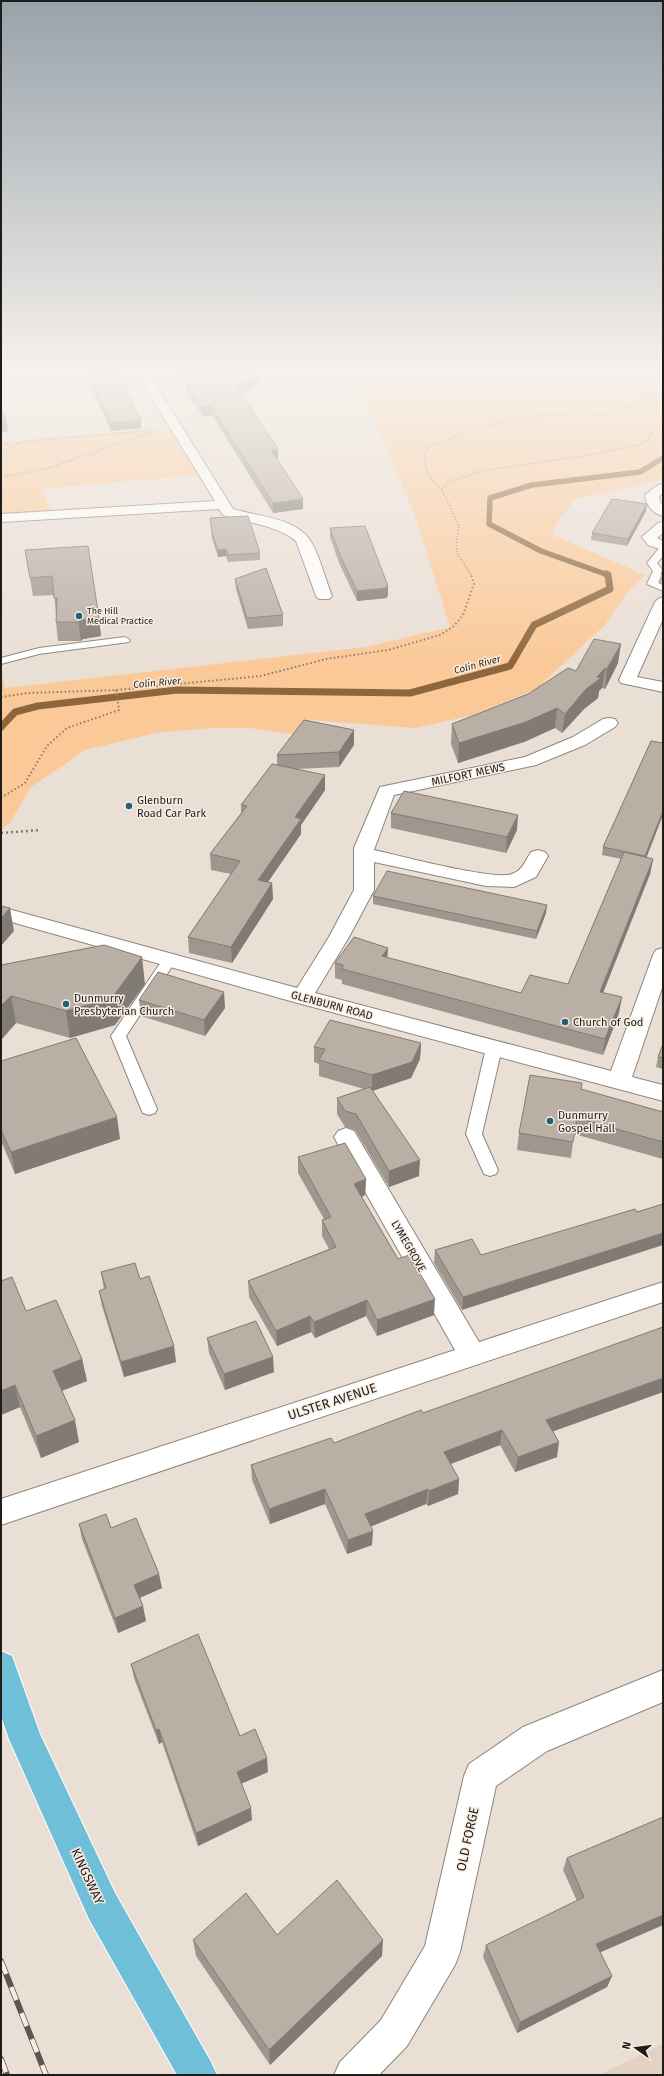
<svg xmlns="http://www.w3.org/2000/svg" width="664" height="2076" font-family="'Fira Sans',sans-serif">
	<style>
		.built { fill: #e3d2c3 }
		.green { fill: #fbc998 }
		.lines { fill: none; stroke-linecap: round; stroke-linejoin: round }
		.stream-far1 { stroke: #8e663d; stroke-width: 5.5 }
		.stream { stroke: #8e663d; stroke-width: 7 }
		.lane-casing { stroke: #8e857c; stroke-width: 2 }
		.street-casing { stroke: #8e857c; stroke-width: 2 }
		.primary-casing { stroke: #fff; stroke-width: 2 }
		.path-far2 { stroke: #837c75; stroke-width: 1.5; stroke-dasharray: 1 2; stroke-linecap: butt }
		.path-far1 { stroke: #837c75; stroke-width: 2; stroke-dasharray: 1.5 2.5; stroke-linecap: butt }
		.path { stroke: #837c75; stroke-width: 2.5; stroke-dasharray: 2 3; stroke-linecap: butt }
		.lane { fill: #fff; fill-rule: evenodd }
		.street { fill: #fff; fill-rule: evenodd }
		.primary { fill: #70bfd9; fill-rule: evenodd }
		.rail-casing { stroke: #5c5650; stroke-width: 6 }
		.rail { stroke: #f7ede3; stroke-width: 4.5; stroke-dasharray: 14; stroke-linecap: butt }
		.wall { fill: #9f968e }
		.shaded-wall { fill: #827a74 }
		.building { fill: #b9afa5; stroke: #827a74 }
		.poi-dot { fill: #236077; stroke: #f7ede3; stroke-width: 1.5 }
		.labels { text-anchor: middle; stroke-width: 3; stroke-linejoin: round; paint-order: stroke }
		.far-poi-label { font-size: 9px; fill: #201c18; stroke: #f7ede3; text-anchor: start }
		.far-water-label { font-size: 10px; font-style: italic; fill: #3b2309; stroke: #f7ede3 }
		.street-label { font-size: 11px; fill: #201c18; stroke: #f7ede3 }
		.poi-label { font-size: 11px; fill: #201c18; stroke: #f7ede3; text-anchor: start }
		.near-street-label { font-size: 13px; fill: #201c18; stroke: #f7ede3 }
	</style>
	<rect width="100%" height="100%" fill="#eadfd5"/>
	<path class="built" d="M663,2044V2075H599Z"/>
	<path class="green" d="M350,374H663V479L574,500L556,525L553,535L645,575L629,591L604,626L536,689L473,715L415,728L310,720L299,735L249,728H210L156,733L85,750L30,788L10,823L1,829V667L5,688L366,647L450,627L415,515L355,376Z
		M168,428L199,475L41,489L51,511L1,514V441Z"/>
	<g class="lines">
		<path class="stream-far1" d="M608,575L541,551L489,524L490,498L532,485L640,472L663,458"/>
		<path class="stream" d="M1,727L15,712L38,706L177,690L410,693L510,666L534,625L610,589L608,575L606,574"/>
		<g class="lane-casing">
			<path id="lane" d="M663,546V556L657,563L663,571L658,583L663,585V591L647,584L653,571L647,563L660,547Z
				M125,637L130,640L129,642L39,654L1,664V658L39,648Z
				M170,954L175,956L177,959L126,1036L157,1109L155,1113L149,1115L143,1113L141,1109L111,1036L165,956Z
				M494,1043L499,1044L502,1048L482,1134L498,1170L496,1174L490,1176L484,1174L466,1134L486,1048L489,1044Z"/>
		</g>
		<g class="street-casing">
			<path id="street" d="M137,374H149L233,509C256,516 287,517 305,534C318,547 325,579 332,596L329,599H319L316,596L296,541C275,524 247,523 223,515L219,509L1,522V514L215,501Z
				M663,484V494L659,496L660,502L663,505V516C653,514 646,505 645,495L658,485Z
				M663,522V533L657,538L663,541V550L648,545L642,537L658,523Z
				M663,597V619L637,677L663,682V692L621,683L619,680L655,602L658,599Z
				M609,718L615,719L618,723L615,727L585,745L536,765L394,795L374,850C397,855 495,881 512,874C523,870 525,861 531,852L538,850L545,852L548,856L536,877L514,887L486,886L374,862V890L349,937L315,993L611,1071L653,955L656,950L663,948V985L632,1077L663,1085V1101L294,1002L1,919V907L297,988L329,937L354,890V848L380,787L525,757L573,737L603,719Z
				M346,1128L354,1131L479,1342L663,1282V1302L1,1525V1499L455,1350L334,1137L338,1131Z
				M663,1670V1702L547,1751L496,1786L460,1952L455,1965L407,2046L379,2075H334L340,2062L381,2020L425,1946L464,1776L469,1764L523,1727Z"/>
		</g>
		<g class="primary-casing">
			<path id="primary" d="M1,1651L12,1656L40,1734L115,1893L211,2062L217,2075H177L89,1919L9,1739L1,1716Z"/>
		</g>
		<path class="path-far2" d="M1,445L20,443
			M1,453L22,442L153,430
			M1,477L45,469L153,432
			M442,490C430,480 424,469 424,453L434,444L481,427L531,416L573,413L607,414L633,404L644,397L663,396
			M471,575L458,554L456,544L459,526L442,490L448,482L481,471L583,456L638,445L648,440L653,430L663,422"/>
		<path class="path-far1" d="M1,697L28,693L116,690L261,676L326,659L388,650L440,635L454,626L463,615L474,584L471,574
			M1,798L25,783L47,746L67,728L119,710L116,690"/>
		<path class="path" d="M1,833L41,830"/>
		<use href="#lane" class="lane"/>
		<use href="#street" class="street"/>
		<use href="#primary" class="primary"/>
		<g class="rail-casing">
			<path id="rail" d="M1,1961L46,2075
				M1,2059L7,2075"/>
		</g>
		<use href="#rail" class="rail"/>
	</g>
	<path class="wall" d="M85,374H118L141,428L111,431Z
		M176,374H255L258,376L259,385L251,386V388H249V392L241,393L278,458L277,459L303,509L273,513L212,415L203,416L187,394V388Z
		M646,511L627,546L591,540L592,533Z
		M210,518L260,553V560L228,562L226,556L218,557L212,539Z
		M330,528L388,586V596H387V598L357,601L339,563L330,537Z
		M88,546L101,636L83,639L81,641H58L56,622V615L54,595L33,596L25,550Z
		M663,568V583L660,582Z
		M235,579L283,615V626L248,629L236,589Z
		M618,663L605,689L602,688L599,691L598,698L584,709L562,733L555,728L524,742L458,763L451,744L452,724L528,694L576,671Z
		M354,730V745L339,767L296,769L325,790L301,825V834L268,882L272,883L273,899L232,963L189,953L188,937L231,874L211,870L210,854L241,813V805L277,765V755Z
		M651,741L646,857L653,859L650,874L603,993L619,1013L603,1055L342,984V980L335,978V963L521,993L568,984L621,859L602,855L603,847Z
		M391,813L517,830L506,853L391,828Z
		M373,896L546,913L536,939L373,904Z
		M1,965L145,984L115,1025L70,1038L16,1023L1,1040Z
		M139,1000L225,1008L205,1036L141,1016Z
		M421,1043L420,1059L411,1078L372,1091L419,1176L389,1187L355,1130L345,1127L337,1114V1098L364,1089L319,1076V1064L314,1062V1047Z
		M663,1044V1069L656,1067L658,1057Z
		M1,1061L120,1139L15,1174L1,1141Z
		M581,1089L663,1112V1159L574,1134L571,1158L517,1150L519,1133Z
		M298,1157L366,1179L365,1195L362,1197L398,1259L434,1315L377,1336L366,1316L315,1338L311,1332L277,1346L249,1297L248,1281L329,1249L322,1236V1220L324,1219L298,1173Z
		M472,1239L462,1310L434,1263L435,1250Z
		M101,1272L140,1279L176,1362L124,1377L102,1306L99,1291L104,1289Z
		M1,1281L26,1311L82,1359L87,1381L62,1391L79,1442L41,1458L20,1407L1,1415Z
		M207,1338L274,1372L225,1390L209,1353Z
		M663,1392L553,1431L557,1457L515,1472L500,1445L450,1464L459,1479L458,1494L428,1506L426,1504L371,1526L372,1545L347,1554L325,1504L270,1524L252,1480L251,1465L334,1443L423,1413Z
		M79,1524L111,1528L162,1588L140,1598L146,1621L118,1633L82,1539Z
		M131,1664L240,1736L268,1772L241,1784L252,1820L198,1846L162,1742L159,1744L134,1678Z
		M663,1817V1925L600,1952L612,1976L607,1987L517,2033L483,1957L486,1945L577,1901L563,1870L567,1858Z
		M193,1940L382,1956L270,2065L196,1956Z"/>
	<path class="shaded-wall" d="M258,376L259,385L251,386V388H249V392L235,393V384L246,379L249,377Z
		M211,406L212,415L203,416L202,407Z
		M1,416H6L8,431L1,433Z
		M141,420V428L111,431V423Z
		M278,449V458L271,459V450Z
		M303,499V509L273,513V503Z
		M647,504L646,511L627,546L628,539Z
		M226,549V556L218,557V550Z
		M388,586V596H387V598L357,601V591Z
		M99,618L101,636L83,639L81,641L78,622L80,620Z
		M621,644L618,663L605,689L607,669Z
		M605,668L602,688L599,691L598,698L584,709L562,733L565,714Z
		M557,708L555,728L524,742L458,763L459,743Z
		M354,730V745L339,767V752Z
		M325,775V790L301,825V834L259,895L258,880L295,817Z
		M663,811V815L644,864L645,856Z
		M518,815L517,830L506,853L507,837Z
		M653,859L650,874L597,1008L600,992Z
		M272,883L273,899L232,963L231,947Z
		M547,905L546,913L536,939L537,931Z
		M10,908L14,931L1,946V918Z
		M388,948L387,963L382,956Z
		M142,957L145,984L115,1025L70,1038L66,1011Z
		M224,992L225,1008L205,1036L204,1020Z
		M11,996L16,1023L1,1040V1006Z
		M622,997L619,1013L603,1055L605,1039Z
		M421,1043L420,1059L411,1078L372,1091V1075Z
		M117,1117L120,1139L15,1174L11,1152Z
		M420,1160L419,1176L389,1187V1171Z
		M366,1179L365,1195L354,1200V1184Z
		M663,1233V1245L462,1310L463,1297Z
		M435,1299L434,1315L377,1336V1320Z
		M367,1300L366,1316L315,1338L314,1322Z
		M310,1316L311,1332L277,1346L276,1331Z
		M174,1346L176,1362L124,1377L121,1362Z
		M273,1357L274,1372L225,1390L224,1374Z
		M82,1359L87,1381L58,1392L53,1371Z
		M663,1378V1392L543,1435L546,1420Z
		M15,1385L20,1407L1,1415V1391Z
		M75,1420L79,1442L41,1458L36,1436Z
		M502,1430L500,1445L443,1467L444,1452Z
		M559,1442L557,1457L515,1472L518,1457Z
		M459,1479L458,1494L428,1506L429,1491Z
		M325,1489V1504L270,1524L269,1509Z
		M428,1489L426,1504L365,1529V1514Z
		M373,1531L372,1545L347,1554L348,1540Z
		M159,1574L162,1588L137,1599L134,1585Z
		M143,1606L146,1621L118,1633L115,1618Z
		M159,1729L162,1742L159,1744L156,1730Z
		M267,1758L268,1772L238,1785L237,1772Z
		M251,1808L252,1820L198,1846L196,1833Z
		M663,1915V1925L592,1956L596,1944Z
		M383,1940L382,1956L270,2065L269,2050Z
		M612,1976L607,1987L517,2033L520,2022Z"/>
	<path class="building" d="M88,374H118L141,420L111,423Z
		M182,374H255L258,376L249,377L251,379H246L249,382L235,384L278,449L271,450L303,499L273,503L211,406L202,407L186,385H190Z
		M1,409L6,416H1Z
		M612,499L647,504L628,539L592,533Z
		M248,516L260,553L228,555L226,549L218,550L212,532L210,518Z
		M365,526L388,586L386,587L387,588L357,591L339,553L330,528Z
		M88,546L99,618L80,620L78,622H56L57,598H54L52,576L30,578L25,550Z
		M266,568L283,615L247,618L235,579Z
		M663,568V575H661Z
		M594,639L621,644L607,669L605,668L597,677L601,678L586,689L565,714L557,708L526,722L459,743L452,724L528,694L568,668L576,671Z
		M304,720L354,730L339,752L277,755Z
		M651,741L663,743V811L645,856L603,847Z
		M272,764L325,775L295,817L301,819L258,880L272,883L231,947L188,937L240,861L210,854L247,806L241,805Z
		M404,791L518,815L507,837L391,813Z
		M624,852L653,859L600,992L622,997L605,1039L342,969L343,965L335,963L354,937L388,948L382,956L521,993L530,975L568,984Z
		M387,871L547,905L537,931L373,896Z
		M1,906L10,908L1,918Z
		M104,945L142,957L112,998L66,1011L11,996L1,1006V965Z
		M158,972L224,992L204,1020L139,1000Z
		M330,1020L421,1043L412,1062L372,1075L319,1060L325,1049L314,1047Z
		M76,1038L117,1117L11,1152L1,1130V1061Z
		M663,1044V1058L658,1057Z
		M530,1075L582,1083L581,1089L663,1112V1142L577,1118L573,1142L519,1133Z
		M370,1087L420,1160L389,1171L356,1114L345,1111L337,1098Z
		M345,1143L366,1179L354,1184L398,1259L409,1255L435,1299L377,1320L367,1300L314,1322L310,1316L276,1331L248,1281L336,1247L322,1220L331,1217L298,1157Z
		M663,1204V1233L463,1297L435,1250L472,1239L481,1255L635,1209L637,1212Z
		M135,1263L140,1279L149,1276L174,1346L121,1362L99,1291L106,1288L101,1272Z
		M12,1277L26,1311L56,1300L82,1359L53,1371L75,1420L36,1436L15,1385L1,1391V1281Z
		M256,1321L273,1357L224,1374L207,1338Z
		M663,1327V1378L546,1420L559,1442L518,1457L502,1430L444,1452L459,1479L429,1491L428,1489L365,1514L373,1531L348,1540L325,1489L269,1509L251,1465L331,1438L334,1443L421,1410L423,1413Z
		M106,1514L111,1528L136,1518L159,1574L134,1585L143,1606L115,1618L79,1524Z
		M198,1634L240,1736L255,1729L267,1758L237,1772L251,1808L196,1833L159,1729L156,1730L131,1664Z
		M663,1817V1915L596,1944L612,1976L520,2022L486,1945L584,1897L567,1858Z
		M337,1880L383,1940L269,2050L193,1940L246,1893L277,1935Z"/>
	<linearGradient id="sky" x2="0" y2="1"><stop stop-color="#97a2aa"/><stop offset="0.56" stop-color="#f6f1ec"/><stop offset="1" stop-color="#f6f1ec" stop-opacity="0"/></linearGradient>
	<rect width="664" height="664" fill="url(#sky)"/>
	<g class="poi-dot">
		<circle cx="79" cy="616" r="4"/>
		<circle cx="129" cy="806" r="4"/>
		<circle cx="66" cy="1004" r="4"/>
		<circle cx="565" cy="1022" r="4"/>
		<circle cx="550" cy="1121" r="4"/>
	</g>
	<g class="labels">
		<g class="far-poi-label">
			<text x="87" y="614">The Hill<tspan x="87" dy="10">Medical Practice</tspan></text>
		</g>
		<g class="far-water-label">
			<text transform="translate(477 664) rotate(-15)" y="4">Colin River</text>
			<text transform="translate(157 682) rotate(-5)" y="4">Colin River</text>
		</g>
		<g class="street-label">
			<text transform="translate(468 774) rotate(-12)" y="4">MILFORT MEWS</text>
			<text transform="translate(332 1005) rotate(15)" y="4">GLENBURN ROAD</text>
			<text transform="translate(409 1246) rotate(60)" y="4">LYMEGROVE</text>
		</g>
		<g class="poi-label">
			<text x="137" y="804">Glenburn<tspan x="137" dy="13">Road Car Park</tspan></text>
			<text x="74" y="1002">Dunmurry<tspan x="74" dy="13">Presbyterian Church</tspan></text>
			<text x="573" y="1026">Church of God</text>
			<text x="558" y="1119">Dunmurry<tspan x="558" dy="13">Gospel Hall</tspan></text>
		</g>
		<g class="near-street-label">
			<text transform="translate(332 1401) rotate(-18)" y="5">ULSTER AVENUE</text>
			<text transform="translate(467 1839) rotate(-78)" y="5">OLD FORGE</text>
			<text transform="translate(88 1876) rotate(65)" y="5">KINGSWAY</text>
		</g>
	</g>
	<rect width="664" height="2076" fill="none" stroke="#201c18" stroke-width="4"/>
	<g transform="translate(636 2048) rotate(284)" stroke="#f7ede3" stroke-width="3" paint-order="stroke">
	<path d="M0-3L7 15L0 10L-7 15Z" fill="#201c18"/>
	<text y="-6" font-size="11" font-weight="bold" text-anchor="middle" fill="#201c18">N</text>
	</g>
</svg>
